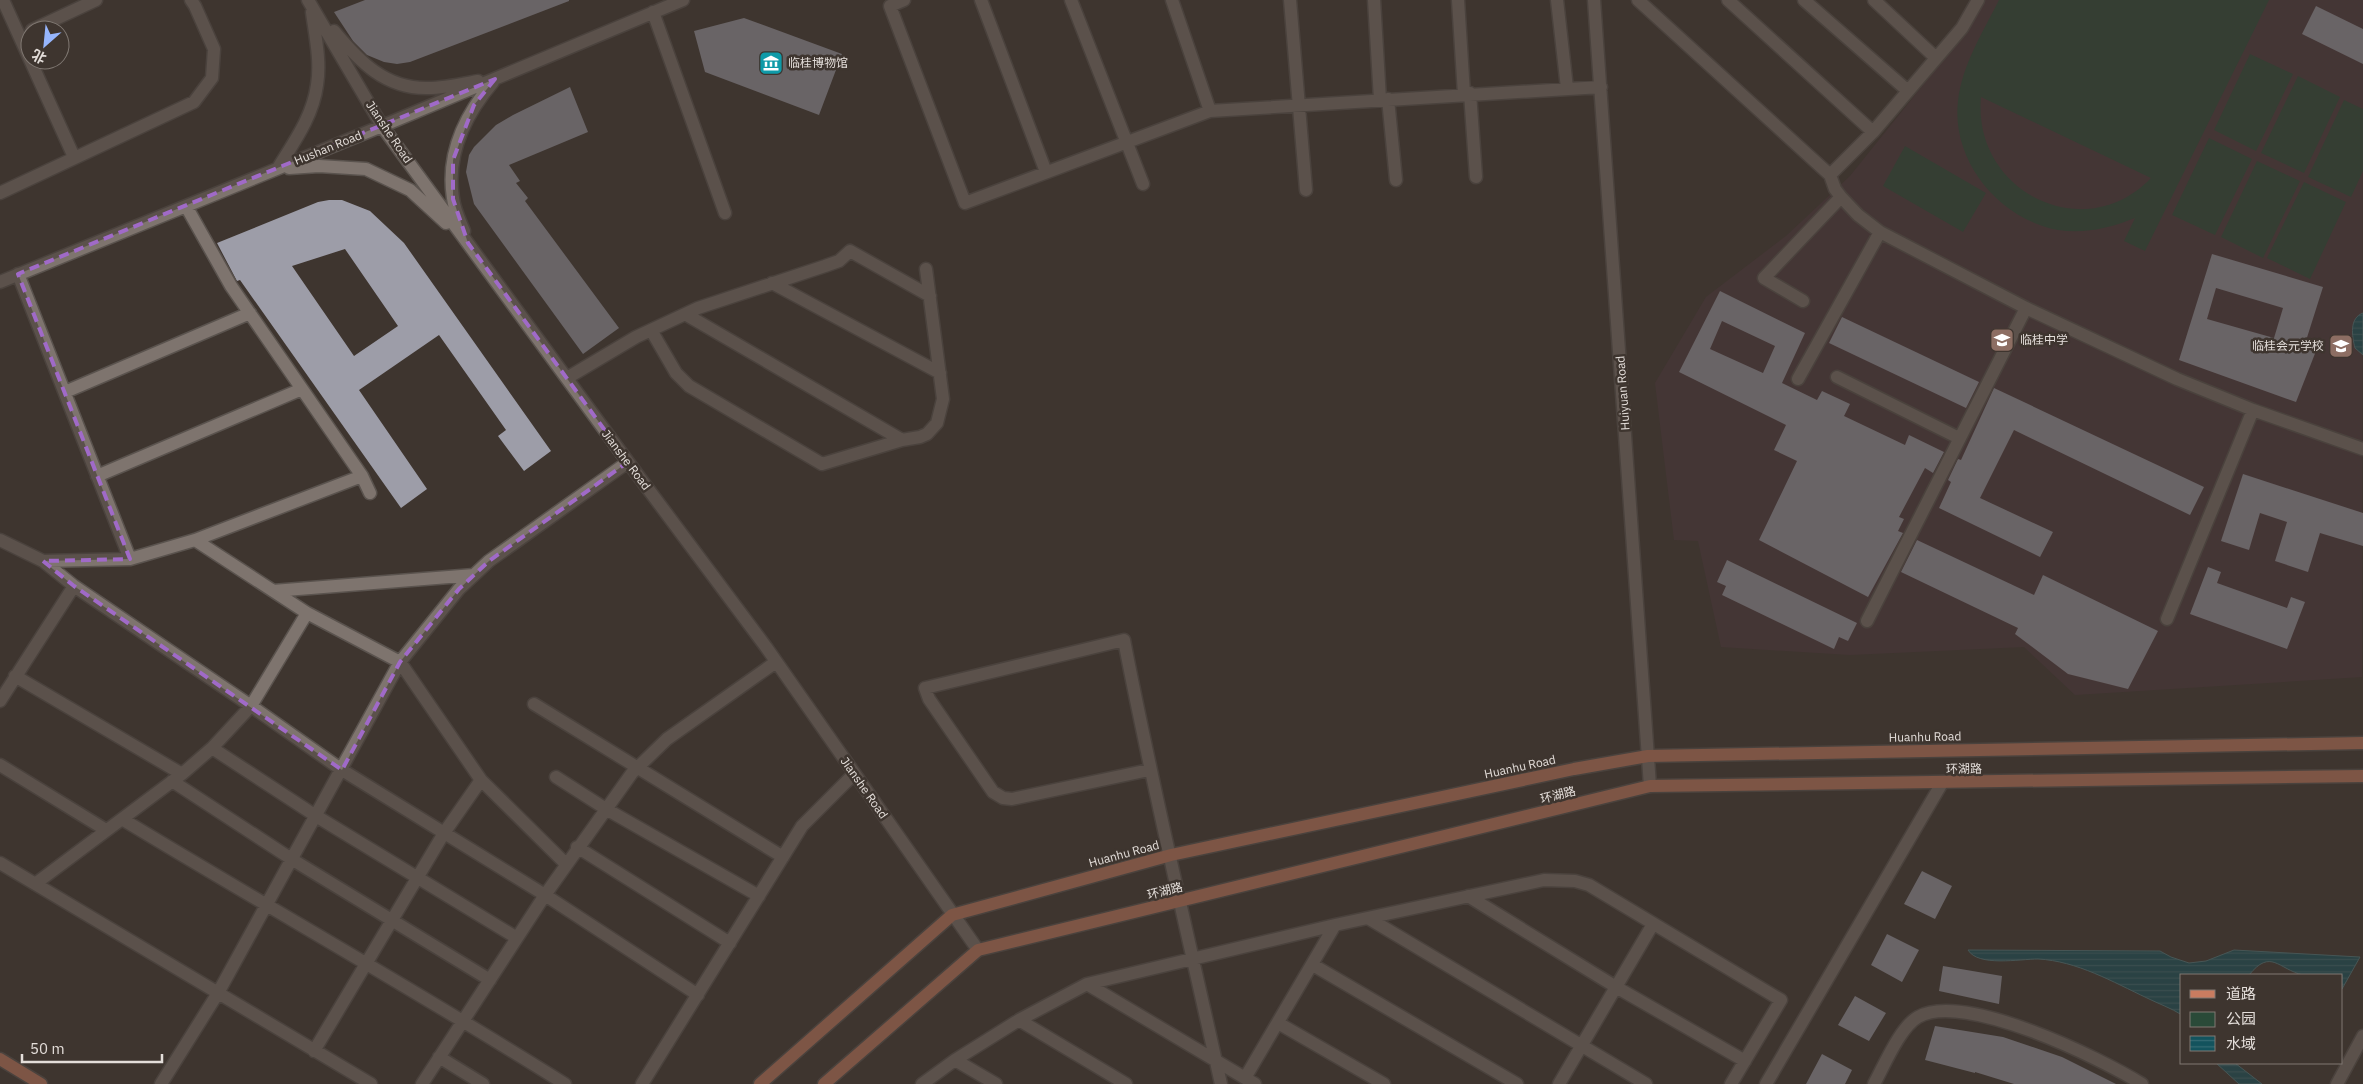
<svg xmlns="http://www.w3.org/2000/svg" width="2363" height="1084" font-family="'IBM Plex Sans','Noto Sans SC',sans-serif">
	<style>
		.education { fill: #4d383d }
		.park { fill: #2a4a38; fill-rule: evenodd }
		.water { fill: url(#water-rules); stroke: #527d82 }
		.building { fill: #9d9da8; fill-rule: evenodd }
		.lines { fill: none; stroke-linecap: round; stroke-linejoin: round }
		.minor-casing { stroke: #5a534e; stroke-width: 15 }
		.major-casing { stroke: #5a534e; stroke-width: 15 }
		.minor { stroke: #7e746e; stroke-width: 12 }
		.major { stroke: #c97c60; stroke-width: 12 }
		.marked { fill: none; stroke: #a06ac8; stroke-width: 4; stroke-dasharray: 10 6; stroke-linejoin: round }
		.labels { text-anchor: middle; stroke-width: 5; stroke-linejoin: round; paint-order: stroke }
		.poi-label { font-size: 12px; fill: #e4deda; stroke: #3e352f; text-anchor: start }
		.street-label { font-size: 12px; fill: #e4deda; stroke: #3e352f }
	</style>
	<defs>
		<pattern id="water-rules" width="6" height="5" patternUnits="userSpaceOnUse" patternTransform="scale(1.25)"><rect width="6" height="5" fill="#13535d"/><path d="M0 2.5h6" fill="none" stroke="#356b74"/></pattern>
	</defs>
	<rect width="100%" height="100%" fill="#3e352f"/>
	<path class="education" d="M1985,0H2363L2362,677L2075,695L2024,647L1850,655L1721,647L1698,541L1674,540L1655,383L1706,297L1786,236L1850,176L1972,24Z"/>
	<path class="park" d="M1999,0H2269L2145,251L2124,241L2135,218C2110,228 2085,234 2058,230C1999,219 1951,161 1958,101C1962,65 1983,32 1999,0ZM1981,97L2151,178C2084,248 1972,191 1981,97Z
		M2250,54L2293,74L2256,151L2214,130Z
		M2298,76L2340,97L2304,173L2261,153Z
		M2344,100L2363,109V171L2351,197L2308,177Z
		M2209,138L2252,159L2215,235L2172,215Z
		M1905,146L1986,193L1963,232L1883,186Z
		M2257,161L2300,181L2263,258L2221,237Z
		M2304,182L2346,202L2310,279L2267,258Z"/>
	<path class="water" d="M2363,313V355L2355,348C2352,336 2349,318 2363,313Z
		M1968,950L2160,951L2171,957L2189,963L2206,961L2234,950L2360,957L2342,989V975C2330,975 2314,978 2303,975C2278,969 2271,948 2249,975H2182V1015C2171,1008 2159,1004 2147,998C2113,982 2077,961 2038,959C2020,959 1978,967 1968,950Z
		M2216,1063H2235L2262,1084H2239Z"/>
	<path class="building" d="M365,0H569V1L410,62L397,64L384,62L367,55L353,41L334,12Z
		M2316,6L2363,29V64L2302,34Z
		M744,18L842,54L819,115L705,72L694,31Z
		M570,87L588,132L509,165L520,181L516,183L528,198L525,201L619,328L583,354L474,204L466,172L469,155L474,147L496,125L513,115Z
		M329,200H342L370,211L404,243L551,451L524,471L498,436L506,430L439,335L359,390L427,489L401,508L240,280L237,281L217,243L318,202ZM345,249L398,326L354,356L292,266Z
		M2212,254L2323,287L2304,347L2316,351L2296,402L2179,360ZM2216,288L2283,308L2274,338L2207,319Z
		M1720,291L1805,333L1782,383L1817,400L1822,391L1850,404L1844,416L1905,445L1909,435L1944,452L1933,473L1925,468L1899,517L1904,519L1898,531L1903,533L1868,597L1759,540L1797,461L1774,450L1786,425L1679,372ZM1722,321L1775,346L1763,373L1710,349Z
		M1842,317L1979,382L1966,408L1829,343Z
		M1994,388L2204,487L2190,515L2014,430L1980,498L2053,532L2040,557L1939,508L1951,482L1948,480L1958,459L1961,460Z
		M2243,474L2363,513V546L2320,533L2308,572L2275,561L2287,522L2260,513L2249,550L2221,541Z
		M1917,540L2034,595L2043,575L2158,631L2128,689L2068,674L2015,634L2018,628L1901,572Z
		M1727,560L1857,623L1848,641L1839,637L1834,649L1722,595L1726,586L1717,582Z
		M2208,567L2221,572L2217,583L2287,608L2291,597L2305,602L2287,649L2190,614Z
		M1922,871L1952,886L1935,919L1904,904Z
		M1887,934L1919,950L1902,982L1871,965Z
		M1943,966L2002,976L1999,1004L1939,991Z
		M1855,996L1886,1013L1869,1041L1838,1025Z
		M1935,1026L2003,1037L2062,1057L2116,1084H2014L1975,1072V1073L1925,1060Z
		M1822,1054L1852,1070L1845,1084H1806Z"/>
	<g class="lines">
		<g class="minor-casing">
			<path id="minor" d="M3,0L74,157
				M308,0L382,126L628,462L766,647L978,950
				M904,0L890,6L965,203L1210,111L1601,87
				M981,0L1046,172
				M1071,0L1143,184
				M1172,0L1210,111
				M1290,0L1306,190
				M1374,0L1380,99
				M1458,0L1464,94
				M1557,0L1567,88
				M1594,0L1650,786
				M1638,0L1830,175L1835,189L1841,197L1858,215L1880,232L2026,308L2177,379L2253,410L2363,449
				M1728,0L1873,132
				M1804,0L1908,91
				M1874,0L1936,58
				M653,12L725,213
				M32,30L96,0
				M334,31C359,61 385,89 428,88C444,88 462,84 478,81
				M1470,93L1476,177
				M1388,99L1396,180
				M278,168C294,142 313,116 317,85C321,61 315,35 312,12
				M289,168L319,166L366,169L410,190L446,223
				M1830,175L1873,132L1962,28L1978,0
				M0,193L194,102L212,78L214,49L195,6L191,0
				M186,206L231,286L362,476L370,493
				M464,231C460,221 454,209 453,198C446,154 465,115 493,82
				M18,274L130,559
				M0,282L382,126L683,0
				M772,283L940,373
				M1803,301L1764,278L1841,197
				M685,314L902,440
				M651,330L676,373L689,386L822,464L902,440L920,437L927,434L937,423L943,399L926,269
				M1837,377L1959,438
				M567,378L636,337L698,308L825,266L839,261L850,251L930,296
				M1798,379L1880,232
				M65,392L250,313
				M97,476L302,389
				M0,540L43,561L74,586L251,706L342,770L545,895L698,995
				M195,540L307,613L400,662L481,780L566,864
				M43,561L130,559L195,540L362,476
				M273,591L474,575
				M2167,619L2253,410
				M1867,621L2026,308
				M15,676L182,774
				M0,701L74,586
				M534,704L783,857
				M212,748L316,816L517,938
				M0,765L106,830
				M1149,770L1012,799L1003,798L993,792L929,699L925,688L1124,640C1153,789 1188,936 1221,1084
				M556,777L606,809L759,896
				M172,781L293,860L490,980
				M122,819C269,908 419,992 565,1084
				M577,847L730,943
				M0,863L371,1084
				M35,884L182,774L212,748L251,706L307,613
				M1468,896L1616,987L1745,1061
				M1368,918L1646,1084
				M1313,965L1517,1084
				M1087,984L1255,1084
				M1019,1020L1126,1084
				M1278,1023L1384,1084
				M314,1051L444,833L481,780
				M439,1057L483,1084
				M955,1060L996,1084
				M1245,1078L1335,925
				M161,1084L218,993L400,662L459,589L489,561L628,462
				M422,1084L545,895L632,773L667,739L776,662
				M642,1084L802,826L854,774
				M922,1084L955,1060L1019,1020L1087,984L1335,925L1544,880L1575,881L1589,885L1781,1000L1731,1084
				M1559,1084L1653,924
				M1766,1084L1942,783
				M1874,1084C1884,1066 1900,1027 1918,1017C1964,991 2100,1058 2142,1084
				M2337,1084L2363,1036"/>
		</g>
		<g class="major-casing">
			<path id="major" d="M0,1059L41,1084
				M760,1084L952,915L1171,855L1574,769L1648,756L2363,743
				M824,1084L978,950L1650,786L2363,776"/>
		</g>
		<use href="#minor" class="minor"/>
		<use href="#major" class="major"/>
	</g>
	<path d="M0 0H2363V1084H0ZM495,79L474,105L453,160V199L468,243L628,462L489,561L459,589L400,662L342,770L74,586L43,561L130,559L18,274Z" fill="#3e352f" fill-opacity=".55" fill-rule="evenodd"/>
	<path class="marked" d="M495,79L474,105L453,160V199L468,243L628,462L489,561L459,589L400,662L342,770L74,586L43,561L130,559L18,274Z"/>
	<defs>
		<g id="museum-square" transform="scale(1.25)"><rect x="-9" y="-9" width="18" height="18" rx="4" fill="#0f9aa8" stroke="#3e352f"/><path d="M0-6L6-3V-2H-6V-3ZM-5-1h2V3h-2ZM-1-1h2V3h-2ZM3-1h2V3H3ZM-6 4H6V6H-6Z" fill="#fff"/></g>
		<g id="school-square" transform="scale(1.25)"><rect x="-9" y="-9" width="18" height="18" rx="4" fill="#8d6e63" stroke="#3e352f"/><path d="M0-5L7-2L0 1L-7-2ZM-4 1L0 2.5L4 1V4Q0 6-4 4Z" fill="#fff"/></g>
	</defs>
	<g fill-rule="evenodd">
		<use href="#museum-square" x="771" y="63"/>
		<use href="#school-square" x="2002" y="340"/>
		<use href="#school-square" x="2341" y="346"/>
	</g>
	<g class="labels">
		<g class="poi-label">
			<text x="788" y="67">临桂博物馆</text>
			<text x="2020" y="344">临桂中学</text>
			<text x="2324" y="350" text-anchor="end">临桂会元学校</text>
		</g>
		<g class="street-label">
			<text transform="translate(389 132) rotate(56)" y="4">Jianshe Road</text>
			<text transform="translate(328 148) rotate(-22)" y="4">Hushan Road</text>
			<text transform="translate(1623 393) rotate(-94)" y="4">Huiyuan Road</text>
			<text transform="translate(626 460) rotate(53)" y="4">Jianshe Road</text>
			<text transform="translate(1925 737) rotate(-1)" y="4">Huanhu Road</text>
			<text transform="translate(1520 767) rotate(-12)" y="4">Huanhu Road</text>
			<text transform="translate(1964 769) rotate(-1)" y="4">环湖路</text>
			<text transform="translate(864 788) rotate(55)" y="4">Jianshe Road</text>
			<text transform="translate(1558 795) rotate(-14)" y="4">环湖路</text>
			<text transform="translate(1124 854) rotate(-15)" y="4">Huanhu Road</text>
			<text transform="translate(1165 891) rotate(-14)" y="4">环湖路</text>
		</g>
	</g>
	<rect x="2180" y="974" width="162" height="90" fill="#3e352f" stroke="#807973"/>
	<rect x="2190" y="990" width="25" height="8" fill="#c97c60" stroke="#807973"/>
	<text x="2226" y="999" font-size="15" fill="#e4deda">道路</text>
	<rect x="2190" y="1012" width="25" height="15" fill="#2a4a38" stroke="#807973"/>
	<text x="2226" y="1024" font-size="15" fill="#e4deda">公园</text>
	<rect x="2190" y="1036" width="25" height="15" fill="url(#water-rules)" stroke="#807973"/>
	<text x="2226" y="1049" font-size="15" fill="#e4deda">水域</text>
	<g transform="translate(45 45) rotate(207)"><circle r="24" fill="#3e352f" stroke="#807973"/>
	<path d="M0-4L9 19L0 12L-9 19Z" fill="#96b6fd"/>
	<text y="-8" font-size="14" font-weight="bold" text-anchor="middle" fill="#e4deda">北</text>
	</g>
	<path d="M22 1054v8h140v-8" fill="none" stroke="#e4deda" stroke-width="2.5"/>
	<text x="30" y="1054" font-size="15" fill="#e4deda" stroke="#3e352f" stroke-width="4" paint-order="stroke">50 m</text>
</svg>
